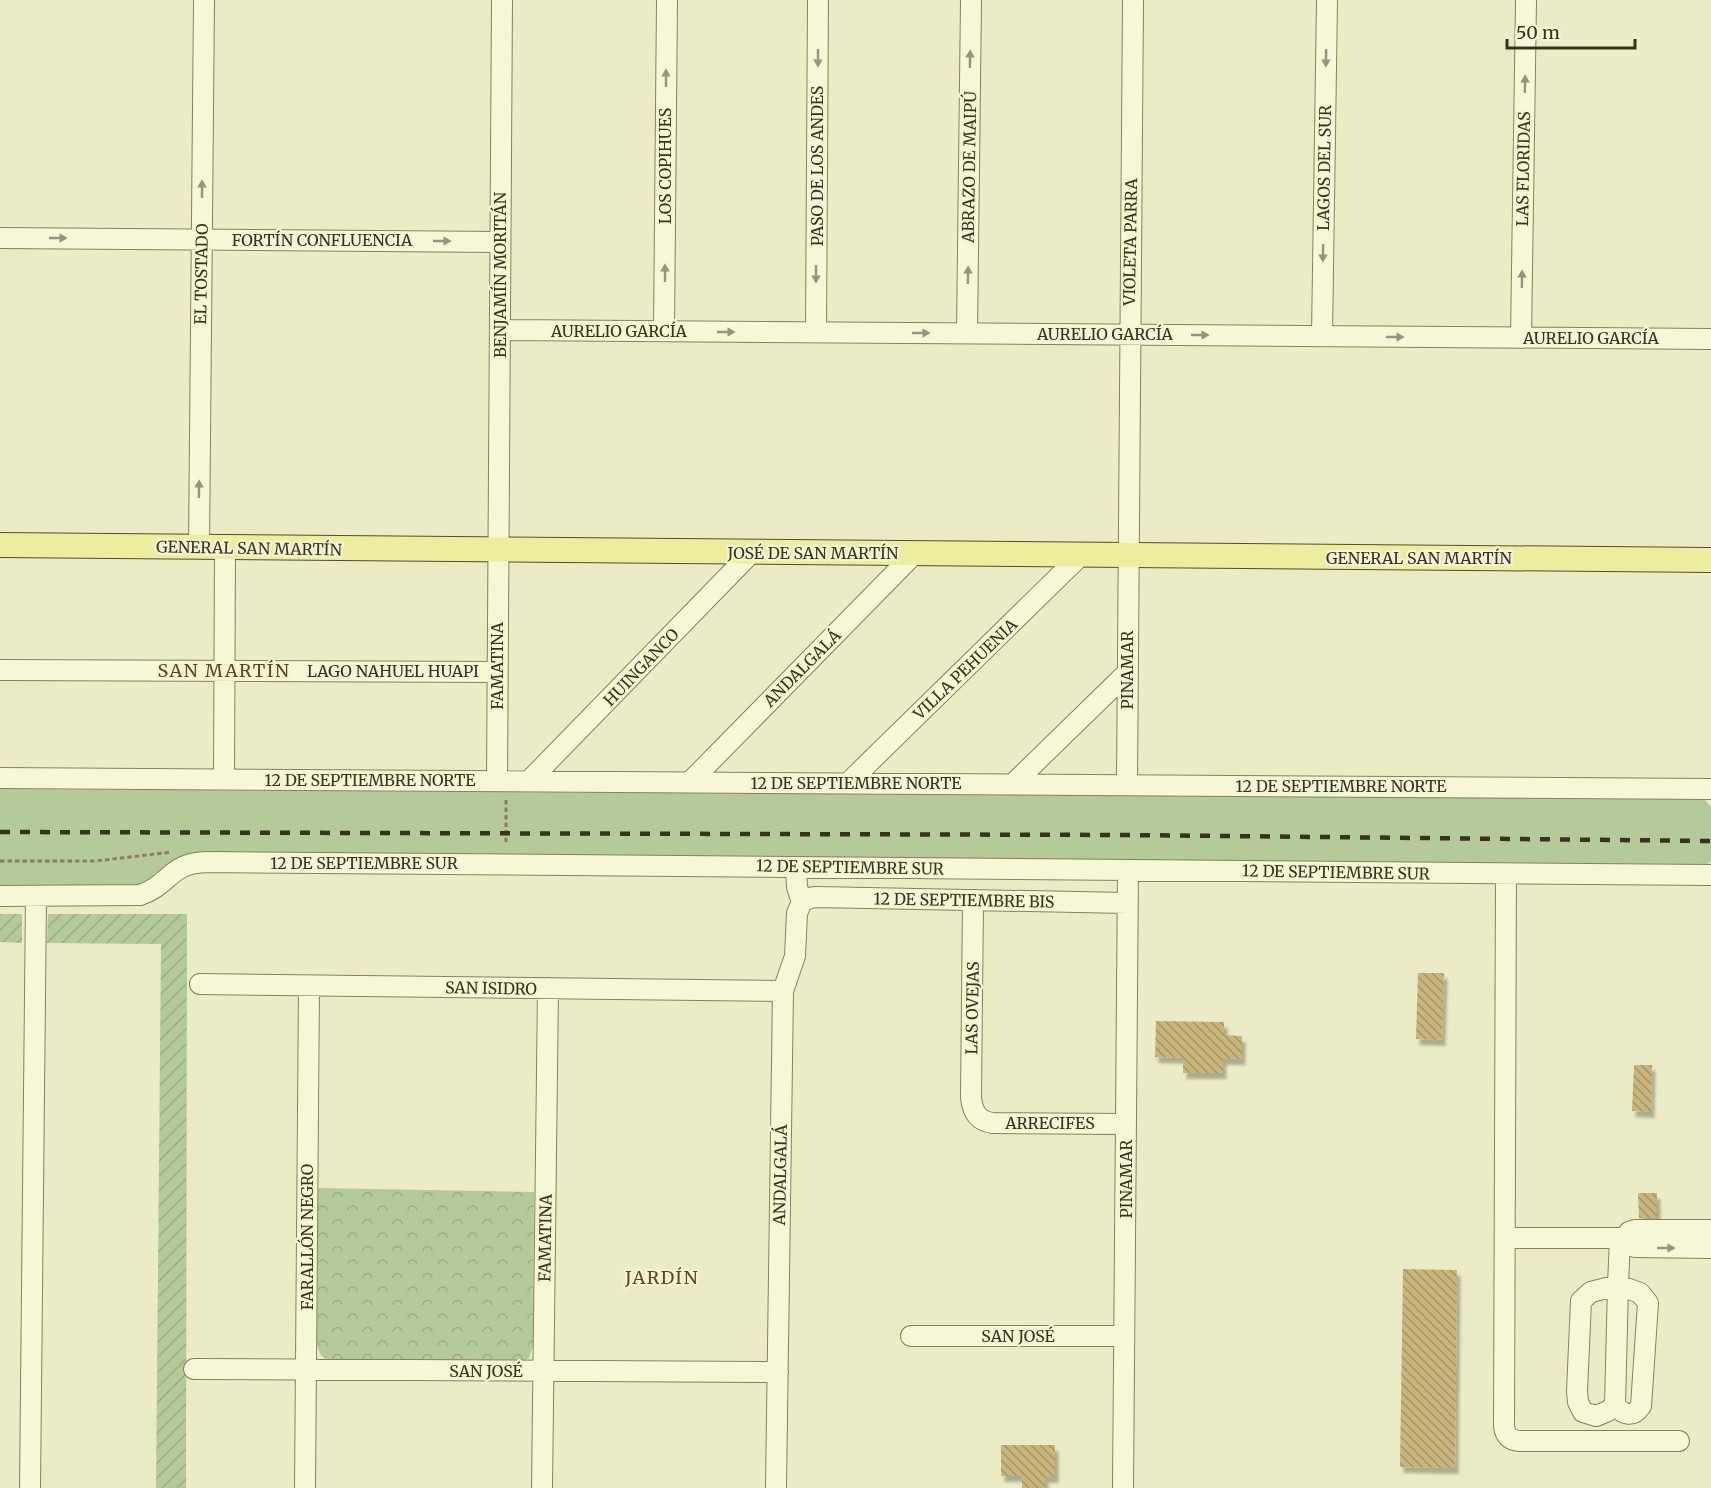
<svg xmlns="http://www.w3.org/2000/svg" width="1711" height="1488" font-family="Merriweather,serif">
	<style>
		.grass { fill: #b4ca99 }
		.forest { fill: url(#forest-crowns) }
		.garden { fill: url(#garden-furrows) }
		.building { fill: url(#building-back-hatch); filter: url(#shadow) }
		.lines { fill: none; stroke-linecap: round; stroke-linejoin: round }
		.minor-casing { stroke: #87815b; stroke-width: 22 }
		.major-casing { stroke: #554d2f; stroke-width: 26 }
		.path { stroke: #87815b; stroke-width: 3; stroke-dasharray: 4.5 3; stroke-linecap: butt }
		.minor { stroke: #f6f7d7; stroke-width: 20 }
		.major { stroke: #ecee9e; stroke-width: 24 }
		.rail { stroke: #37331f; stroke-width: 4.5; stroke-dasharray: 10 10; stroke-linecap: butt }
		.oneway { fill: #96957b }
		.labels { text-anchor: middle; stroke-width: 4.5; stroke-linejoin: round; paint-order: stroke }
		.street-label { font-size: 16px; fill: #37331f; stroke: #f3f4d4 }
		.neighbourhood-label { font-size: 18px; letter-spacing: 1.5px; fill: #624420; stroke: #f3f4d4 }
	</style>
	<defs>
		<pattern id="forest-crowns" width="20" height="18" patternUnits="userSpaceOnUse" patternTransform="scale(1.5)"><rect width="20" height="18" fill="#b4ca99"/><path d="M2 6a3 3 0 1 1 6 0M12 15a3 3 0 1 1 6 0" fill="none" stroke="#9bae83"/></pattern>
		<pattern id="garden-furrows" width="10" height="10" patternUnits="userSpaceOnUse" patternTransform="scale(1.5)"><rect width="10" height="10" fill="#b4ca99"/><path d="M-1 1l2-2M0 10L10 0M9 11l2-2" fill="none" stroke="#9bae83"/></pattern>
		<pattern id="building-back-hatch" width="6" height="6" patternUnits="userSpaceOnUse" patternTransform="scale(1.5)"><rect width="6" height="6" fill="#c9b67c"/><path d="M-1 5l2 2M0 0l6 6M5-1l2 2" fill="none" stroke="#a49565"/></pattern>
		<filter id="shadow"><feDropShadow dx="3.5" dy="6" stdDeviation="1.5" flood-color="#0004"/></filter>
	</defs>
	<rect width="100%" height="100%" fill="#ebecc5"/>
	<path class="grass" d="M0,789L1695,799L1705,800L1711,807V861L1705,866L198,857L139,887L0,888Z"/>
	<path class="forest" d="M318,1188L534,1192L533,1346L529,1358L520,1363L330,1361C321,1358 318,1352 317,1342Z"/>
	<path class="garden" d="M0,914H22V943L0,942Z
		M48,914H187L186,1488H156L161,944L47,943Z"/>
	<path class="building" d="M1418,973H1444L1442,1040L1416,1039Z
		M1156,1021L1224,1022V1035L1242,1036V1059H1223V1073H1183V1058L1155,1057Z
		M1634,1065H1652L1651,1112L1632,1111Z
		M1638,1193H1657V1218H1639Z
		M1403,1269L1457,1270L1455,1468L1400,1467Z
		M1001,1445H1055V1477H1045V1488H1022V1476H1001Z"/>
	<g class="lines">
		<g class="minor-casing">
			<path id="minor" d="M0,238L500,242
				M500,330L1711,339
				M664,331L667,0
				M816,332L818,0
				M967,333L971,0
				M1322,336L1327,0
				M1521,338L1526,0
				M199,547L204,0
				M0,670L497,672
				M0,778L1711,789
				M224,779L225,547
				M497,781L502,0
				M529,781L752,552
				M690,782L915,553
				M848,783L1081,555
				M1013,784L1127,673
				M1127,785L1133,0
				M796,867L797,887L802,902
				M1506,874L1504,1426C1505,1435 1509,1440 1519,1441H1679
				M0,896L140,895C170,885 169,863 207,862L1711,875
				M973,900L971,1098C973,1113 978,1121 993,1123L1126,1124
				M802,902L809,898L816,897L1127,903
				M200,984L783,991
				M1505,1238H1626
				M1626,1238L1627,1243L1635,1247L1711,1248
				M1626,1238L1629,1232L1635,1230H1711
				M911,1336H1124
				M194,1369L778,1372
				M1615,1405L1618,1285L1591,1292L1581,1301L1577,1391L1578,1402L1583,1412L1596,1416L1608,1411L1615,1405C1623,1415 1633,1418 1641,1406L1648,1303L1640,1293L1618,1285L1620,1238
				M30,1488L36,897
				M305,1488L309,986
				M542,1488L548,988
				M776,1488L783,991L795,956L797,913L802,902
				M1123,1488L1128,870"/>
		</g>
		<g class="major-casing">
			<path id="major" d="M0,545L1711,560"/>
		</g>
		<path class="path" d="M506,800V843
			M0,861H96L172,852"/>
		<use href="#minor" class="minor"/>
		<use href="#major" class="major"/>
		<path class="rail" d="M0,832L1127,835L1711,841"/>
	</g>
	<defs><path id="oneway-solid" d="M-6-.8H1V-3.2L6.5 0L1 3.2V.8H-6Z" transform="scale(1.5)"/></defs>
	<g class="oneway">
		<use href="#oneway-solid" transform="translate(818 58) rotate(90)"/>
		<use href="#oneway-solid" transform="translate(1326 58) rotate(91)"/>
		<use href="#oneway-solid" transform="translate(970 59) rotate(-89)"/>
		<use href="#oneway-solid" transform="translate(666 78) rotate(-90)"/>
		<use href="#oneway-solid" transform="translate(1525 84) rotate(-89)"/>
		<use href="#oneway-solid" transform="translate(202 189) rotate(-90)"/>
		<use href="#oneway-solid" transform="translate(58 238)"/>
		<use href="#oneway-solid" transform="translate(442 241)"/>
		<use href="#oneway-solid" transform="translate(1323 253) rotate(91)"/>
		<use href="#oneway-solid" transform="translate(665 273) rotate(-90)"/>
		<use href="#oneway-solid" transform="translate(816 274) rotate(90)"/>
		<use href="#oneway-solid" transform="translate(968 275) rotate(-89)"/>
		<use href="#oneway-solid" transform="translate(1522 279) rotate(-89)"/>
		<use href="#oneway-solid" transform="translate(726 332)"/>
		<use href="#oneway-solid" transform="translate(921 333)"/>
		<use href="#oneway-solid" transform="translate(1200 335)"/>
		<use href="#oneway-solid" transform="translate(1395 337)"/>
		<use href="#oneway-solid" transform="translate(199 489) rotate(-89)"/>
		<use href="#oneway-solid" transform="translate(1666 1248)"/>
	</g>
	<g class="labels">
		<g class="street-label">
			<text transform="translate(665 166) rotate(-90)" y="6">LOS COPIHUES</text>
			<text transform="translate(817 166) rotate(-90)" y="6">PASO DE LOS ANDES</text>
			<text transform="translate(969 167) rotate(-89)" y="6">ABRAZO DE MAIPÚ</text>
			<text transform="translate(1324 168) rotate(-89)" y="6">LAGOS DEL SUR</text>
			<text transform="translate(1523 169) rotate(-89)" y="6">LAS FLORIDAS</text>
			<text x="322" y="246">FORTÍN CONFLUENCIA</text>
			<text transform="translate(1130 242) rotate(-89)" y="6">VIOLETA PARRA</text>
			<text transform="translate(201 274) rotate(-89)" y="6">EL TOSTADO</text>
			<text transform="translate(500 275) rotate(-90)" y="6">BENJAMÍN MORITÁN</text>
			<text x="619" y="337">AURELIO GARCÍA</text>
			<text x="1105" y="340">AURELIO GARCÍA</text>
			<text x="1591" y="344">AURELIO GARCÍA</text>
			<text transform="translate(249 548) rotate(1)" y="6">GENERAL SAN MARTÍN</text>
			<text x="813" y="559">JOSÉ DE SAN MARTÍN</text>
			<text x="1419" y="564">GENERAL SAN MARTÍN</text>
			<text transform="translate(497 666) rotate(-90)" y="6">FAMATINA</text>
			<text transform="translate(641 667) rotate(-46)" y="6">HUINGANCO</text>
			<text transform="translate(802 668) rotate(-45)" y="6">ANDALGALÁ</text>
			<text transform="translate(965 669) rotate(-44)" y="6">VILLA PEHUENIA</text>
			<text transform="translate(1127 670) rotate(-90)" y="6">PINAMAR</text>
			<text x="393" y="677">LAGO NAHUEL HUAPI</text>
			<text x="370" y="786">12 DE SEPTIEMBRE NORTE</text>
			<text x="856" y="789">12 DE SEPTIEMBRE NORTE</text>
			<text x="1341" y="792">12 DE SEPTIEMBRE NORTE</text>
			<text x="364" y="869">12 DE SEPTIEMBRE SUR</text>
			<text transform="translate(850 867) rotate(1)" y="6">12 DE SEPTIEMBRE SUR</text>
			<text transform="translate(1336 872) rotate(1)" y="6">12 DE SEPTIEMBRE SUR</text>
			<text transform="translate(964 900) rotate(1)" y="6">12 DE SEPTIEMBRE BIS</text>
			<text transform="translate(491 988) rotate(1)" y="6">SAN ISIDRO</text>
			<text transform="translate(972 1008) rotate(-89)" y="6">LAS OVEJAS</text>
			<text x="1050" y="1129">ARRECIFES</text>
			<text transform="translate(780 1175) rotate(-89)" y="6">ANDALGALÁ</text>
			<text transform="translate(1126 1179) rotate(-90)" y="6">PINAMAR</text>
			<text transform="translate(307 1237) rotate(-90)" y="6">FARALLÓN NEGRO</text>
			<text transform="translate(545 1238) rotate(-89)" y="6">FAMATINA</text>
			<text x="1018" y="1342">SAN JOSÉ</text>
			<text x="486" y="1377">SAN JOSÉ</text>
		</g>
		<g class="neighbourhood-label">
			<text x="224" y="677">SAN MARTÍN</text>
			<text x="662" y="1284">JARDÍN</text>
		</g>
	</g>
	<path d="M1507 39v9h128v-9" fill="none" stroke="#37331f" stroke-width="3"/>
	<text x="1516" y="39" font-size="18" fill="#37331f" stroke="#f3f4d4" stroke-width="4.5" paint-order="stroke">50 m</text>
</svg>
